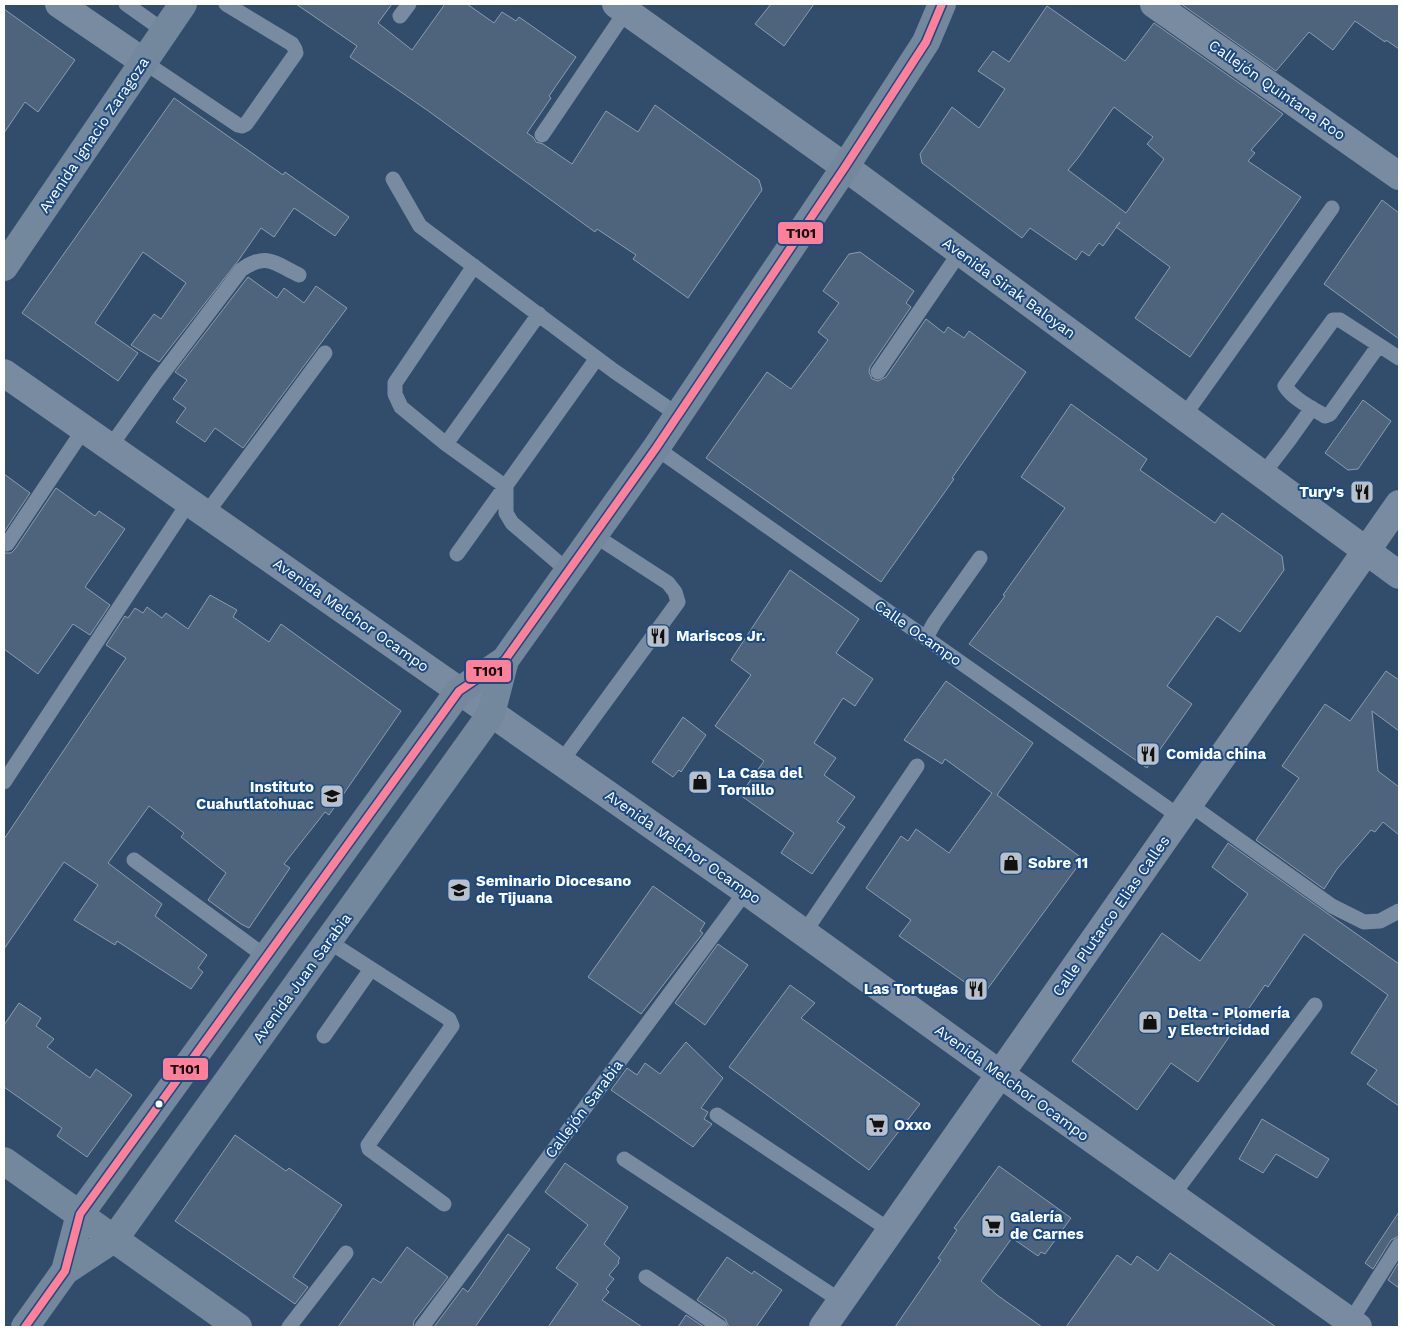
<svg xmlns="http://www.w3.org/2000/svg" width="1403" height="1331" font-family="'Work Sans',sans-serif">
	<style>
		.building { fill: #4e637c; stroke: #8c9caf; fill-rule: evenodd }
		.lines { fill: none; stroke-linecap: round; stroke-linejoin: round }
		.service { stroke: #788ba1; stroke-width: 15 }
		.minor { stroke: #788ba1; stroke-width: 28 }
		.tertiary { stroke: #788ba1; stroke-width: 28 }
		.secondary { stroke: #73879d; stroke-width: 28 }
		.bus-1-casing { stroke: #1b4a82; stroke-width: 11 }
		.bus-1 { stroke: #ff8098; stroke-width: 8 }
		.bus-dot { fill: #fff; stroke: #1b4a82; stroke-width: 2 }
		.labels { text-anchor: middle; stroke-width: 4; stroke-linejoin: round; paint-order: stroke }
		.street-label { font-size: 15px; fill: #fff; stroke: #1b4a82 }
		.poi-label { font-size: 15px; font-weight: bold; fill: #fff; stroke: #1b4a82; text-anchor: start }
		.line-badge { stroke: #1b4a82; stroke-width: 2 }
		.pale-badge-label { font-size: 14px; text-anchor: middle; font-weight: bold; fill: #111 }
	</style>
	<rect width="100%" height="100%" fill="#324c6b"/>
	<path class="building" d="M296,4H392L378,23L412,50L445,4H467L494,23L502,12L516,21L519,17L576,57L549,96L551,98L527,133L533,137L536,142L543,144L572,164L606,111L638,132L655,105L759,180L762,190L688,298L633,259L636,255L597,229L595,232L427,110L350,57L357,46Z
		M771,4H814L784,46L755,24Z
		M1181,4H1399V49L1386,40L1385,42L1355,21L1333,50L1309,32L1276,71Z
		M1047,6L1125,61L1154,23L1283,114L1251,150L1255,153L1248,161L1301,197L1190,357L1135,318L1170,267L1116,227L1120,222L1103,246L1099,243L1089,256L1082,251L1076,260L1030,228L1022,238L922,163L920,154L952,107L979,128L1005,89L978,71L993,51L1009,62ZM1114,107L1153,137L1147,144L1164,159L1126,213L1068,170L1078,158Z
		M4,9L75,60L38,112L25,102L4,133Z
		M174,98L283,175L285,172L349,217L335,236L294,208L274,237L261,228L238,261L159,362L131,345L154,314L161,319L186,283L143,252L95,323L138,353L118,381L22,313Z
		M1382,200L1399,213V339L1324,284Z
		M860,252L914,291L906,303L911,307L870,367L869,372L872,379L878,381L886,377L926,319L944,333L948,327L964,338L969,331L1026,372L952,478L954,479L881,582L706,458L767,372L791,389L828,340L818,332L839,303L823,291L849,254Z
		M248,277L277,298L284,288L304,303L316,286L347,308L243,448L215,428L205,442L176,422L186,408L173,399L187,380L175,372Z
		M1363,400L1391,421L1358,469L1348,470L1325,453Z
		M1071,404L1147,459L1140,470L1215,523L1222,513L1282,556L1284,570L1240,632L1217,616L1167,686L1192,704L1147,768L969,644L1005,596L1003,595L1065,508L1021,477Z
		M4,474L30,493L4,532Z
		M56,488L95,516L99,511L125,529L85,587L110,605L90,635L73,624L38,674L4,649V553H11L15,549Z
		M790,570L859,619L836,653L873,679L855,706L843,698L814,743L836,758L824,775L855,797L837,822L845,827L812,874L781,853L794,833L740,795L764,761L715,726L751,675L731,660Z
		M210,595L237,610L233,617L269,642L281,624L401,711L329,815L325,812L284,864L290,868L249,928L241,924L208,900L226,873L181,837L184,833L149,806L108,863L162,904L155,916L207,955L198,968L203,972L191,989L117,941L115,945L74,920L98,885L64,862L4,949V839L126,658L106,645L125,616L128,618L135,608L143,613L147,607L162,618L166,613L188,629Z
		M1386,671L1399,680V731L1372,711L1378,771L1399,787V835L1383,822L1375,832L1371,830L1337,869L1324,889L1256,840L1299,778L1282,766L1325,704L1350,721Z
		M946,681L1033,743L997,795L1083,859L983,995L899,936L911,920L866,888L901,836L908,841L916,829L949,853L992,793L945,759L942,764L904,740Z
		M683,717L706,735L681,772L679,770L673,777L652,762Z
		M1228,843L1399,964V1106L1367,1084L1377,1070L1351,1053L1388,995L1304,934L1268,987L1265,985L1198,1082L1171,1063L1137,1110L1072,1061L1162,933L1200,961L1248,894L1212,867Z
		M653,886L705,923L700,931L703,933L641,1014L588,977Z
		M718,944L748,965L705,1025L675,1003Z
		M790,985L815,1003L801,1018L920,1104L869,1170L729,1067Z
		M19,1003L41,1018L36,1026L54,1039L47,1047L90,1078L96,1069L132,1095L87,1157L57,1136L62,1128L4,1087V1025Z
		M686,1042L723,1078L701,1108L708,1112L704,1119L712,1124L693,1147L611,1090L627,1068L637,1075L645,1063L660,1074Z
		M1262,1119L1329,1159L1317,1178L1276,1154L1263,1173L1239,1159Z
		M235,1135L286,1171L289,1168L342,1205L293,1277L308,1287L295,1304L175,1221Z
		M565,1163L628,1207L604,1244L620,1258L618,1261L619,1263L609,1275L614,1279L606,1289L609,1292L602,1300L642,1327H548L578,1284L556,1268L588,1225L545,1192Z
		M999,1166L1071,1218L1045,1254L1041,1252L1038,1256L1012,1238L981,1281L997,1295L1042,1327H895L941,1260L938,1258L957,1230L954,1228Z
		M1399,1212V1236L1391,1240L1373,1269L1365,1263Z
		M508,1234L530,1249L475,1327H434L463,1288L468,1292Z
		M407,1247L448,1277L414,1321L413,1327H338L373,1278L381,1283Z
		M1170,1253L1276,1327H1066L1117,1255L1131,1265L1137,1256L1158,1271Z
		M727,1257L752,1274L754,1271L782,1290L756,1327H729L725,1319L697,1300Z
		M1399,1262V1288L1388,1280Z
		M686,1315L704,1327H678Z"/>
	<g class="lines">
		<path class="service" d="M126,4L164,31
			M400,16L409,4
			M144,62L238,125L242,126L246,124L296,53L295,49L292,44L226,4
			M542,135L626,11
			M393,179L420,226L614,371L678,415
			M1379,345L1330,414L1325,416C1312,408 1293,399 1285,386L1333,320H1340L1399,358
			M878,372L960,252
			M1184,416L1332,208
			M446,444L401,407L395,394V383L474,266
			M110,447L157,381L241,270C266,252 274,263 299,275
			M656,448L1180,817
			M1263,474L1290,439L1312,408
			M506,487L446,444L539,314
			M506,487V513L512,523L568,571
			M206,514L325,353
			M7,544L84,429
			M457,554L597,358
			M926,638L934,623L980,558
			M561,762L678,602L675,592L668,583L594,535
			M4,782L189,502
			M1189,804L1332,906L1364,922L1380,921L1399,911
			M134,860L266,957
			M804,933L917,766
			M328,941L449,1019L452,1026L368,1145L369,1149L444,1204
			M324,1036L371,969
			M717,1115L891,1231
			M624,1159L841,1301
			M1172,1196L1315,1005
			M646,1277L720,1327
			M1350,1322L1399,1245
			M289,1327L346,1253
			M422,1327L746,891"/>
		<path class="minor" d="M59,4L144,62
			M1154,4L1399,176"/>
		<path class="tertiary" d="M616,4L845,167L1399,575
			M4,373L746,891L1000,1074L1358,1327
			M823,1327L1399,504"/>
		<path class="secondary" d="M4,267L183,4
			M4,1161L238,1327
			M65,1271L115,1238L491,714L505,660
			M25,1327L65,1271L80,1214L459,691L505,660L656,448L845,167L926,42L942,4"/>
		<g class="bus-1-casing">
			<path id="bus-1" d="M25,1327L65,1271L80,1214L459,691L505,660L656,448L845,167L926,42L942,4"/>
		</g>
		<use href="#bus-1" class="bus-1"/>
	</g>
	<defs>
		<g id="restaurant-square" transform="scale(1.25)"><rect x="-9" y="-9" width="18" height="18" rx="4" fill="#b7c0cb" stroke="#1b4a82"/><path d="M-5-6h1v4h1v-4h1v4h1v-4h1v5L-1.5 .5V6h-2V.5L-5-1ZM5-6V6H3V1.5H1.5Q1.5-4 5-6Z" fill="#111"/></g>
		<g id="shop-square" transform="scale(1.25)"><rect x="-9" y="-9" width="18" height="18" rx="4" fill="#b7c0cb" stroke="#1b4a82"/><path d="M-5-2.5h2.3a2.7 3.5 0 0 1 5.4 0H5L5.5 6h-11ZM-1.5-2.5h3a1.5 2.3 0 0 0-3 0Z" fill="#111"/></g>
		<g id="university-square" transform="scale(1.25)"><rect x="-9" y="-9" width="18" height="18" rx="4" fill="#b7c0cb" stroke="#1b4a82"/><path d="M0-5L7-2L0 1L-7-2ZM-4 1L0 2.5L4 1V4Q0 6-4 4Z" fill="#111"/></g>
		<g id="supermarket-square" transform="scale(1.25)"><rect x="-9" y="-9" width="18" height="18" rx="4" fill="#b7c0cb" stroke="#1b4a82"/><path d="M-6-5.5h2.5l.6 2H6L4.5 2H-2.5L-4.4-4H-6ZM-1.5 3.2a1.3 1.3 0 1 0 .1 0ZM3 3.2a1.3 1.3 0 1 0 .1 0Z" fill="#111"/></g>
	</defs>
	<g fill-rule="evenodd">
		<use href="#restaurant-square" x="1362" y="492"/>
		<use href="#restaurant-square" x="658" y="636"/>
		<use href="#restaurant-square" x="1148" y="754"/>
		<use href="#shop-square" x="700" y="782"/>
		<use href="#university-square" x="332" y="796"/>
		<use href="#shop-square" x="1011" y="863"/>
		<use href="#university-square" x="459" y="890"/>
		<use href="#restaurant-square" x="976" y="989"/>
		<use href="#shop-square" x="1150" y="1022"/>
		<use href="#supermarket-square" x="877" y="1125"/>
		<use href="#supermarket-square" x="993" y="1226"/>
	</g>
	<circle class="bus-dot" cx="159" cy="1104" r="4.5"/>
	<g class="labels">
		<g class="street-label">
			<text transform="translate(1277 90) rotate(35)" y="5">Callejón Quintana Roo</text>
			<text transform="translate(94 135) rotate(-56)" y="5">Avenida Ignacio Zaragoza</text>
			<text transform="translate(1009 288) rotate(36)" y="5">Avenida Sirak Baloyan</text>
			<text transform="translate(351 615) rotate(35)" y="5">Avenida Melchor Ocampo</text>
			<text transform="translate(918 633) rotate(35)" y="5">Calle Ocampo</text>
			<text transform="translate(683 847) rotate(35)" y="5">Avenida Melchor Ocampo</text>
			<text transform="translate(1111 916) rotate(-55)" y="5">Calle Plutarco Elias Calles</text>
			<text transform="translate(302 978) rotate(-54)" y="5">Avenida Juan Sarabia</text>
			<text transform="translate(1012 1083) rotate(36)" y="5">Avenida Melchor Ocampo</text>
			<text transform="translate(584 1109) rotate(-53)" y="5">Callejón Sarabia</text>
		</g>
		<g class="poi-label">
			<text x="1344" y="497" text-anchor="end">Tury's</text>
			<text x="676" y="641">Mariscos Jr.</text>
			<text x="1166" y="759">Comida china</text>
			<text x="718" y="778">La Casa del<tspan x="718" dy="17">Tornillo</tspan></text>
			<text x="314" y="792" text-anchor="end">Instituto<tspan x="314" dy="17">Cuahutlatohuac</tspan></text>
			<text x="1028" y="868">Sobre 11</text>
			<text x="476" y="886">Seminario Diocesano<tspan x="476" dy="17">de Tijuana</tspan></text>
			<text x="958" y="994" text-anchor="end">Las Tortugas</text>
			<text x="1168" y="1018">Delta - Plomería<tspan x="1168" dy="17">y Electricidad</tspan></text>
			<text x="894" y="1130">Oxxo</text>
			<text x="1010" y="1222">Galería<tspan x="1010" dy="17">de Carnes</tspan></text>
		</g>
	</g>
	<g class="line-badge">
		<rect x="777" y="221" width="47" height="24" rx="5" fill="#ff8098"/>
		<rect x="465" y="659" width="47" height="24" rx="5" fill="#ff8098"/>
		<rect x="162" y="1057" width="47" height="24" rx="5" fill="#ff8098"/>
	</g>
	<g class="pale-badge-label">
		<text x="801" y="238">T101</text>
		<text x="488" y="676">T101</text>
		<text x="185" y="1074">T101</text>
	</g>
	<rect width="1403" height="1331" fill="none" stroke="#ffffff" stroke-width="10"/>
</svg>
